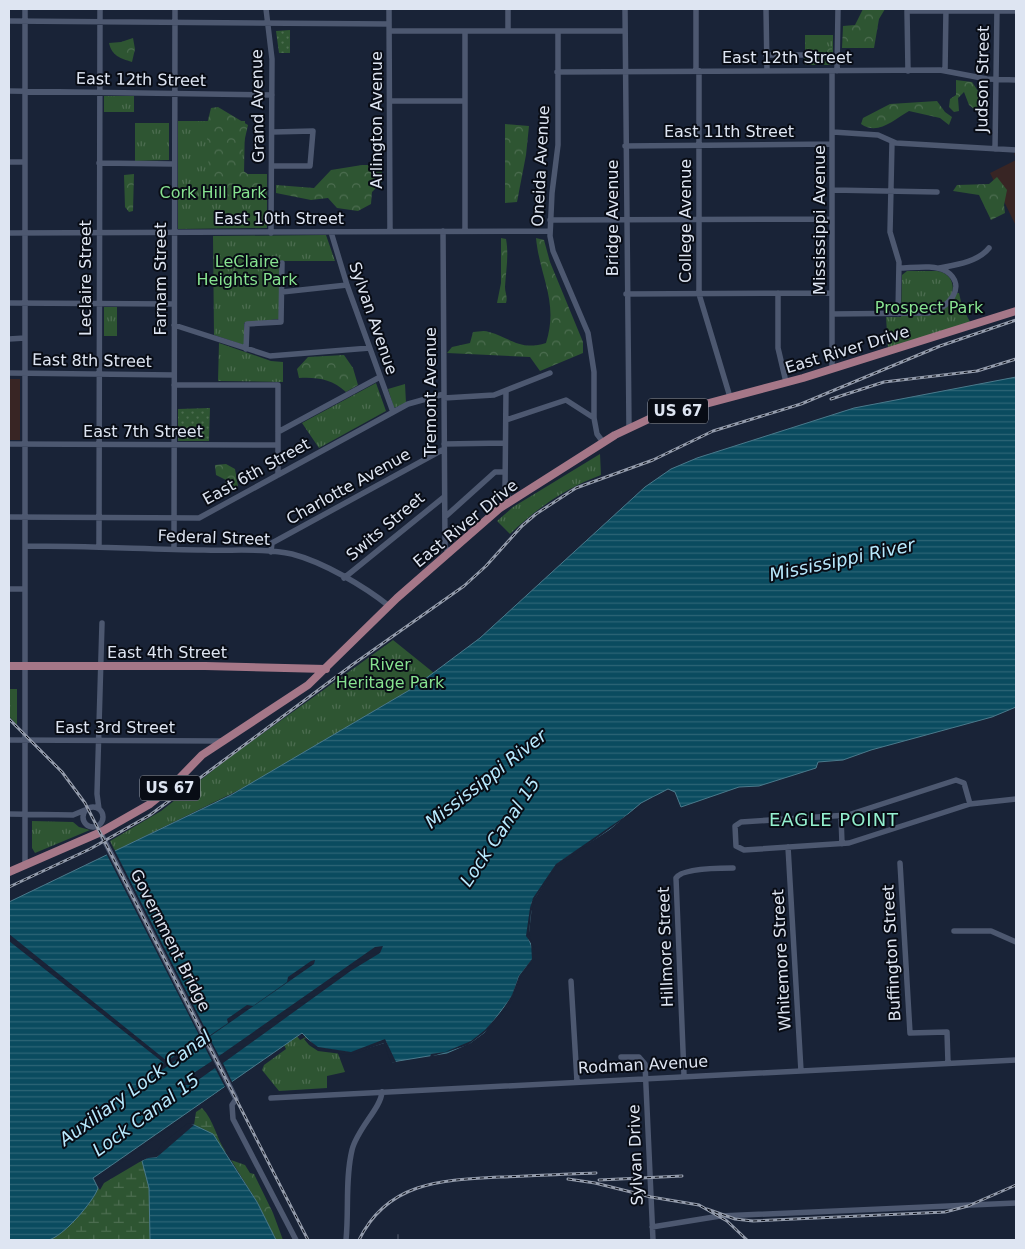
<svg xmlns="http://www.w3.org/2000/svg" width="1025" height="1249" font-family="'DejaVu Sans',sans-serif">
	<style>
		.education { fill: #382524 }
		.grass { fill: url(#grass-tufts) }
		.forest { fill: url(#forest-crowns) }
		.wetland { fill: url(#wetland-marsh) }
		.garden { fill: url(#garden-dots) }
		.water { fill: url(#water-rules); stroke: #4a798b }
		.pier { fill: #192337 }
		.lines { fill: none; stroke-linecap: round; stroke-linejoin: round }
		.minor-tunnel { stroke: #374053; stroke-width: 5.5; stroke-dasharray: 5.5 3; stroke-linecap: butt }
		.minor { stroke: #4d5870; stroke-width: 5.5 }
		.major { stroke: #a57788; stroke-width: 8 }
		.rail-casing { stroke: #939bab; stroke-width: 3 }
		.rail { stroke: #080c15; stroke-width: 1; stroke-dasharray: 4; stroke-linecap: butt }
		.labels { text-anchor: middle; stroke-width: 4; stroke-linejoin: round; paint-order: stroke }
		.shield { fill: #080c15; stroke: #9ea4b0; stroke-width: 1 }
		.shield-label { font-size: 15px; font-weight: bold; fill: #dee5f2 }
		.street-label { font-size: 16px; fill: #dee5f2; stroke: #080c15 }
		.park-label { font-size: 16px; fill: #87e290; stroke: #080c15 }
		.water-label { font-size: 18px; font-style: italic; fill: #b9eafe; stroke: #080c15 }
		.neighbourhood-label { font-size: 18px; letter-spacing: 1px; fill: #94f0cf; stroke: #080c15 }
	</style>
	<defs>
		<pattern id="grass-tufts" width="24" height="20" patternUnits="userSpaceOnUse" patternTransform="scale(1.25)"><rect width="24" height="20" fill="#2e5532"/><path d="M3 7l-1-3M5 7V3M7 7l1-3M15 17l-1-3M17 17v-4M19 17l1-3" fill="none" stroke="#4c6d50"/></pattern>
		<pattern id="forest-crowns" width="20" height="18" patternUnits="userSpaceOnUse" patternTransform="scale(1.25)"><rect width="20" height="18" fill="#2e5532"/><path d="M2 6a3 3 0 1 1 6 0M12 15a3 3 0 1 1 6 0" fill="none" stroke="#4c6d50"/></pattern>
		<pattern id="wetland-marsh" width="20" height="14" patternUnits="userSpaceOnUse" patternTransform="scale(1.25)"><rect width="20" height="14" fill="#2e5532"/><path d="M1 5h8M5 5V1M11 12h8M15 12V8" fill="none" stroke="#4c6d50"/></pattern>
		<pattern id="garden-dots" width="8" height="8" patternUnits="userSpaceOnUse" patternTransform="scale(1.25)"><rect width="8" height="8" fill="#2e5532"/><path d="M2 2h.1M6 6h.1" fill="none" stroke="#4c6d50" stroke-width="1.8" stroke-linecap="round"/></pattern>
		<pattern id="water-rules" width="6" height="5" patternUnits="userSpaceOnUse" patternTransform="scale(1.25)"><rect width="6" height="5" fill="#0a4b5f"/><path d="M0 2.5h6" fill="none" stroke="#2d6576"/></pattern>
	</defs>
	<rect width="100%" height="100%" fill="#192337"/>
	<path class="education" d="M1014,153L1016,154V226L990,173L1016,160Z
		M9,379H20V440H9Z"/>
	<path class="grass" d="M805,35H833V65H805Z
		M104,96H134V112H104Z
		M178,121H245L244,174H267V228L178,229Z
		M135,123H169V160L135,161Z
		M326,235L335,261H281L279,319L244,323V345L214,335L213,236Z
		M937,271C949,273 955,282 952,293H959L962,306L970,322L888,349L886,317H901L902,275L907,271Z
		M104,307H117V336H104Z
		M219,343L271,361L283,362V382L218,381Z
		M376,383L386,411L319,448L302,423Z
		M405,384L406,403L394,408L388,389Z
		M600,454L601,475C566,488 537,508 510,534L497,521L513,507Z
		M393,640L434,673L413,688L253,783L115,851L110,841L161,811L230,757Z
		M9,689H17V725L9,716Z
		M32,821L73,822L79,827L90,830L35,853L32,848Z
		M297,1036L300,1040L306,1037L310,1044L337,1051L345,1072L327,1076V1088L279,1091L262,1070L264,1065L286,1049L284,1045Z"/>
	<path class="forest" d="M863,9H885L879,19L874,48H842L843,26L855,25Z
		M133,38L135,49L132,62C120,58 112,56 109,43L121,42Z
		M809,47H832V57L829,64H804V52Z
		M956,80L972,82L980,94L984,111L978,112L969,105L964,92L958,98L959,111L954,112L949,107L950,99L956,95Z
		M937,101L945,112L952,117L949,125L940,118L909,111C893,120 878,136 861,124L863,118L890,104Z
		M218,107L248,125L243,147L242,170L252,177H265V191L249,206L230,195L213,189L207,172L209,156L206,128L211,108Z
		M505,124L529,126L526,155L517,202L505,203Z
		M362,165H382V182L372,192L371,204L358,211L337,208L328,198L311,200L276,193V185L314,188L331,170Z
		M134,174L133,211L129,212L125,207L124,175Z
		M997,177L1007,190L1004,205L1005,213L991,220L979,195L953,191L957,185L989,184Z
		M501,238L506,239C509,255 506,270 505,287C505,293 508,297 506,303H497L501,283Z
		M536,238L544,240L550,262L583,342V353L540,371L530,357L447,353L452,347L470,343L473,332C478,332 484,330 489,332C511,338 520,351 546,343C559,302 540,278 536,238Z
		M344,355L353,368L358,385L346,392C332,379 317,377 299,378L297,369L308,357Z
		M226,464L235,469L238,486L216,501L215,496L223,492L226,480L216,475L215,465Z
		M231,1160L245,1165L250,1173L254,1174L273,1213L283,1240H276L257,1202Z"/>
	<path class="wetland" d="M202,1108C214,1120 216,1138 226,1152L194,1125L196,1112Z
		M148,1157L161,1240H26L93,1182L100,1190L104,1183Z"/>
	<path class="garden" d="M290,30V53H279L276,31Z
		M210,408L209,441H178V409Z"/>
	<path class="water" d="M1016,377V707L992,717L871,750L843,760L818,762L816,768L759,786L739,787L681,807L675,792L668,789L641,803L610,829L557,864L532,902L528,937L534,953L533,959L519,976L513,995L485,1032L470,1043L447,1053L392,1062L386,1042L351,1053L317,1048L302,1033L93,1178L98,1188C94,1201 62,1238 48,1240C36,1242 21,1240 9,1240V902L231,795L413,688L480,638L645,487L671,469L697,458L854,408Z
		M189,1125H194L213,1134L257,1202L276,1240H150L149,1188L142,1161L148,1157H157L165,1145Z"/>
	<path class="pier" d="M659,793L556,868L536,897L531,913L529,934L535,950V958L519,979L514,996L508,1007L489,1029L468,1045L430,1057L431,1054L445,1052L471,1041L485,1030L502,1011L512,995L519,976L532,959L531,943L526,936L530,908L533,898L556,864Z
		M114,849L209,1036L228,1023L227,1019L247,1005L253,1006L287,982L288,977L311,961L315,960L314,964L209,1037L219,1056L375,947L383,946L380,953L352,970L223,1063L233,1084L95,1180L225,1087L215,1068L191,1085H184L186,1078L212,1061L202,1042L109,1107L152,1076L154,1071L164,1063L9,941V934L167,1061L179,1053L184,1054L202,1041L106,853Z
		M306,1038L318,1047L351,1052L385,1039L396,1062L391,1063L384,1043L350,1055L318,1051L309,1045L304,1039Z
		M188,1123L194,1125L157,1157L148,1158L139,1162L140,1159L147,1155L155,1154L163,1143Z"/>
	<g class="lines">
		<path class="minor-tunnel" d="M397,1237H399"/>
		<path class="minor" d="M266,9L272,59L271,233
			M389,9L390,231
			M508,9V31
			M625,9L629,427
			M696,9V71
			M766,9L767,71
			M9,21L389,24
			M390,31H625
			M558,31V145L552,193L550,236L553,251L588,333L594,372V418L597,434L603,442
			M766,55H802
			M699,71V294L730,397
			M837,71L838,9
			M908,71L907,11H1016
			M945,71L946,9
			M557,72L940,70L987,79L1016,80
			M9,91L272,95
			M390,101H464
			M833,132L878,135L896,143L1016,150
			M892,142L890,232L899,262L898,314
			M625,146L832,144
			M995,149L997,9
			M9,162H25
			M99,163L174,164
			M272,166H310L313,131L273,132
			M832,190L937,192
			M550,220L832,219
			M443,231L445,547L449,552
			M465,231V32
			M331,232L347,285L393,412
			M9,233L550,231
			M939,268C955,265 978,262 989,248
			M282,292L347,285
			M778,293V348L786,382
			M626,294L832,293
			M9,303L174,304
			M832,314L928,313C947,310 969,286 946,271C934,264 912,268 899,268
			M174,325L270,356L370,348
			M9,339L25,338
			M246,349L247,324L281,322L282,263
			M832,369V71
			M9,373L174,375
			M174,385H278V475
			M506,391L505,490L510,501
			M444,398L494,395L550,373
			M506,420L566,400L594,418
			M278,432L380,377
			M9,444L278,445
			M444,444L505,443
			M9,517L199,518L408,404L444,394
			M445,517L495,472H505
			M26,546C85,546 145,549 204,550C233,551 264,548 292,554C323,562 364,586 389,606
			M99,547L100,9
			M174,549L175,9
			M271,552L272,543L444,449
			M344,578L444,497
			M9,589H25
			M9,740L221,741
			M970,804L964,783L956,780L848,815L741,822L735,826L736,846L744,850L849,843L970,804L1016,799
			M83 817a10 10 0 1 1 20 0a10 10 0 1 1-20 0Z
			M99,809L97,794L102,623
			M9,814L73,815L85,810
			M841,816L842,844
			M97,826L233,1093L236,1099L232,1105L233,1119L296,1240
			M788,847L801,1071
			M25,863V9
			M900,863L910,1033L947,1032L948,1063
			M954,931H991L1016,942
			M571,981L577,1081
			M621,1057H639L645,1064L653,1240
			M622,1067L638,1065L646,1069
			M684,1075L676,878C682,868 720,868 733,868
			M271,1098L1016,1060
			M652,1227L720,1216L1016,1203
			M346,1240C349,1211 345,1179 352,1150C357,1129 381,1108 382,1092"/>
		<path class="major" d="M9,666H205L326,669
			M9,872L101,832L150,804L170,788L202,755L308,685L397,598L500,508L615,435L649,419L803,378L1016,311"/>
		<g class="rail-casing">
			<path id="rail" d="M831,399L884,382L977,371L1016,359
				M9,719L62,772L85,803L308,1240
				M9,887L90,849L150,815L352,665L464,586L486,566L522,526L536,514L576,488L653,460L713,431L801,404L940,346L1016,320
				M568,1179L595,1183L651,1197L699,1205L727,1221L747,1240
				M599,1180L682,1176
				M707,1209L735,1219L753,1221L945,1212L968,1206L1016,1185
				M359,1240C388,1181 443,1180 500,1177C532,1176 564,1174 596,1173"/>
		</g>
		<use href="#rail" class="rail"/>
	</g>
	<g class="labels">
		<g class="shield">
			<rect x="648" y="398.5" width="60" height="25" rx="4"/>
			<rect x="140" y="775.5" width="60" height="25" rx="4"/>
		</g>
		<g class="shield-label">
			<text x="678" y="416">US 67</text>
			<text x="170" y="793">US 67</text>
		</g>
		<g class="street-label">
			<text x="787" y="63">East 12th Street</text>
			<text transform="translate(141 79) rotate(1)" y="6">East 12th Street</text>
			<text transform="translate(982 79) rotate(-89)" y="6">Judson Street</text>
			<text transform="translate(257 106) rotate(-91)" y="6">Grand Avenue</text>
			<text transform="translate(376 120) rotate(-90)" y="6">Arlington Avenue</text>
			<text x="729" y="137">East 11th Street</text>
			<text transform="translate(540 166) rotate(-87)" y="6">Oneida Avenue</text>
			<text x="279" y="224">East 10th Street</text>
			<text transform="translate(612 218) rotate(-90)" y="6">Bridge Avenue</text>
			<text transform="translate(819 220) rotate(-90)" y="6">Mississippi Avenue</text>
			<text transform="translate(685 221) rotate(-90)" y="6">College Avenue</text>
			<text transform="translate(85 278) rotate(-90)" y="6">Leclaire Street</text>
			<text transform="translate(160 279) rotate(-90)" y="6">Farnam Street</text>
			<text transform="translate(374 318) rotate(71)" y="6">Sylvan Avenue</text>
			<text transform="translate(847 349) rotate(-17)" y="6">East River Drive</text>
			<text transform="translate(92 360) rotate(1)" y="6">East 8th Street</text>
			<text transform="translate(430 392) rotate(-90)" y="6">Tremont Avenue</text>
			<text x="143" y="437">East 7th Street</text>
			<text transform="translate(256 471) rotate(-29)" y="6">East 6th Street</text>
			<text transform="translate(348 486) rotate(-29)" y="6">Charlotte Avenue</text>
			<text transform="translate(465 523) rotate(-39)" y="6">East River Drive</text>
			<text transform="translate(385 526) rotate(-40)" y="6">Swits Street</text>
			<text transform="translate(214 537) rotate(2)" y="6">Federal Street</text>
			<text x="167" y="658">East 4th Street</text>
			<text x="115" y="733">East 3rd Street</text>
			<text transform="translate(171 940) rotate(63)" y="6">Government Bridge</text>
			<text transform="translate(665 947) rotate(-92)" y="6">Hillmore Street</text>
			<text transform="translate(891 953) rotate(-93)" y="6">Buffington Street</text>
			<text transform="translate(781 960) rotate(-93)" y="6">Whitemore Street</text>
			<text transform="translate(643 1064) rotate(-3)" y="6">Rodman Avenue</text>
			<text transform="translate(635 1155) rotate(-92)" y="6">Sylvan Drive</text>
		</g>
		<g class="park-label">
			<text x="213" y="198">Cork Hill Park</text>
			<text x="247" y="267">LeClaire<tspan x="247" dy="18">Heights Park</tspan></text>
			<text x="929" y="313">Prospect Park</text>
			<text x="390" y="670">River<tspan x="390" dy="18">Heritage Park</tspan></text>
		</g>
		<g class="water-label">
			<text transform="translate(842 560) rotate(-12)" y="6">Mississippi River</text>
			<text transform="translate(486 779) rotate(-38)" y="6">Mississippi River</text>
			<text transform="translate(500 832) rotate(-56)" y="6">Lock Canal 15</text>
			<text transform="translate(135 1088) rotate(-36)" y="6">Auxiliary Lock Canal</text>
			<text transform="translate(146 1115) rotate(-36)" y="6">Lock Canal 15</text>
		</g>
		<g class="neighbourhood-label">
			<text x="834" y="826">EAGLE POINT</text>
		</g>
	</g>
	<rect width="1025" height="1249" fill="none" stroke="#dee5f2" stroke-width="20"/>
</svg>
